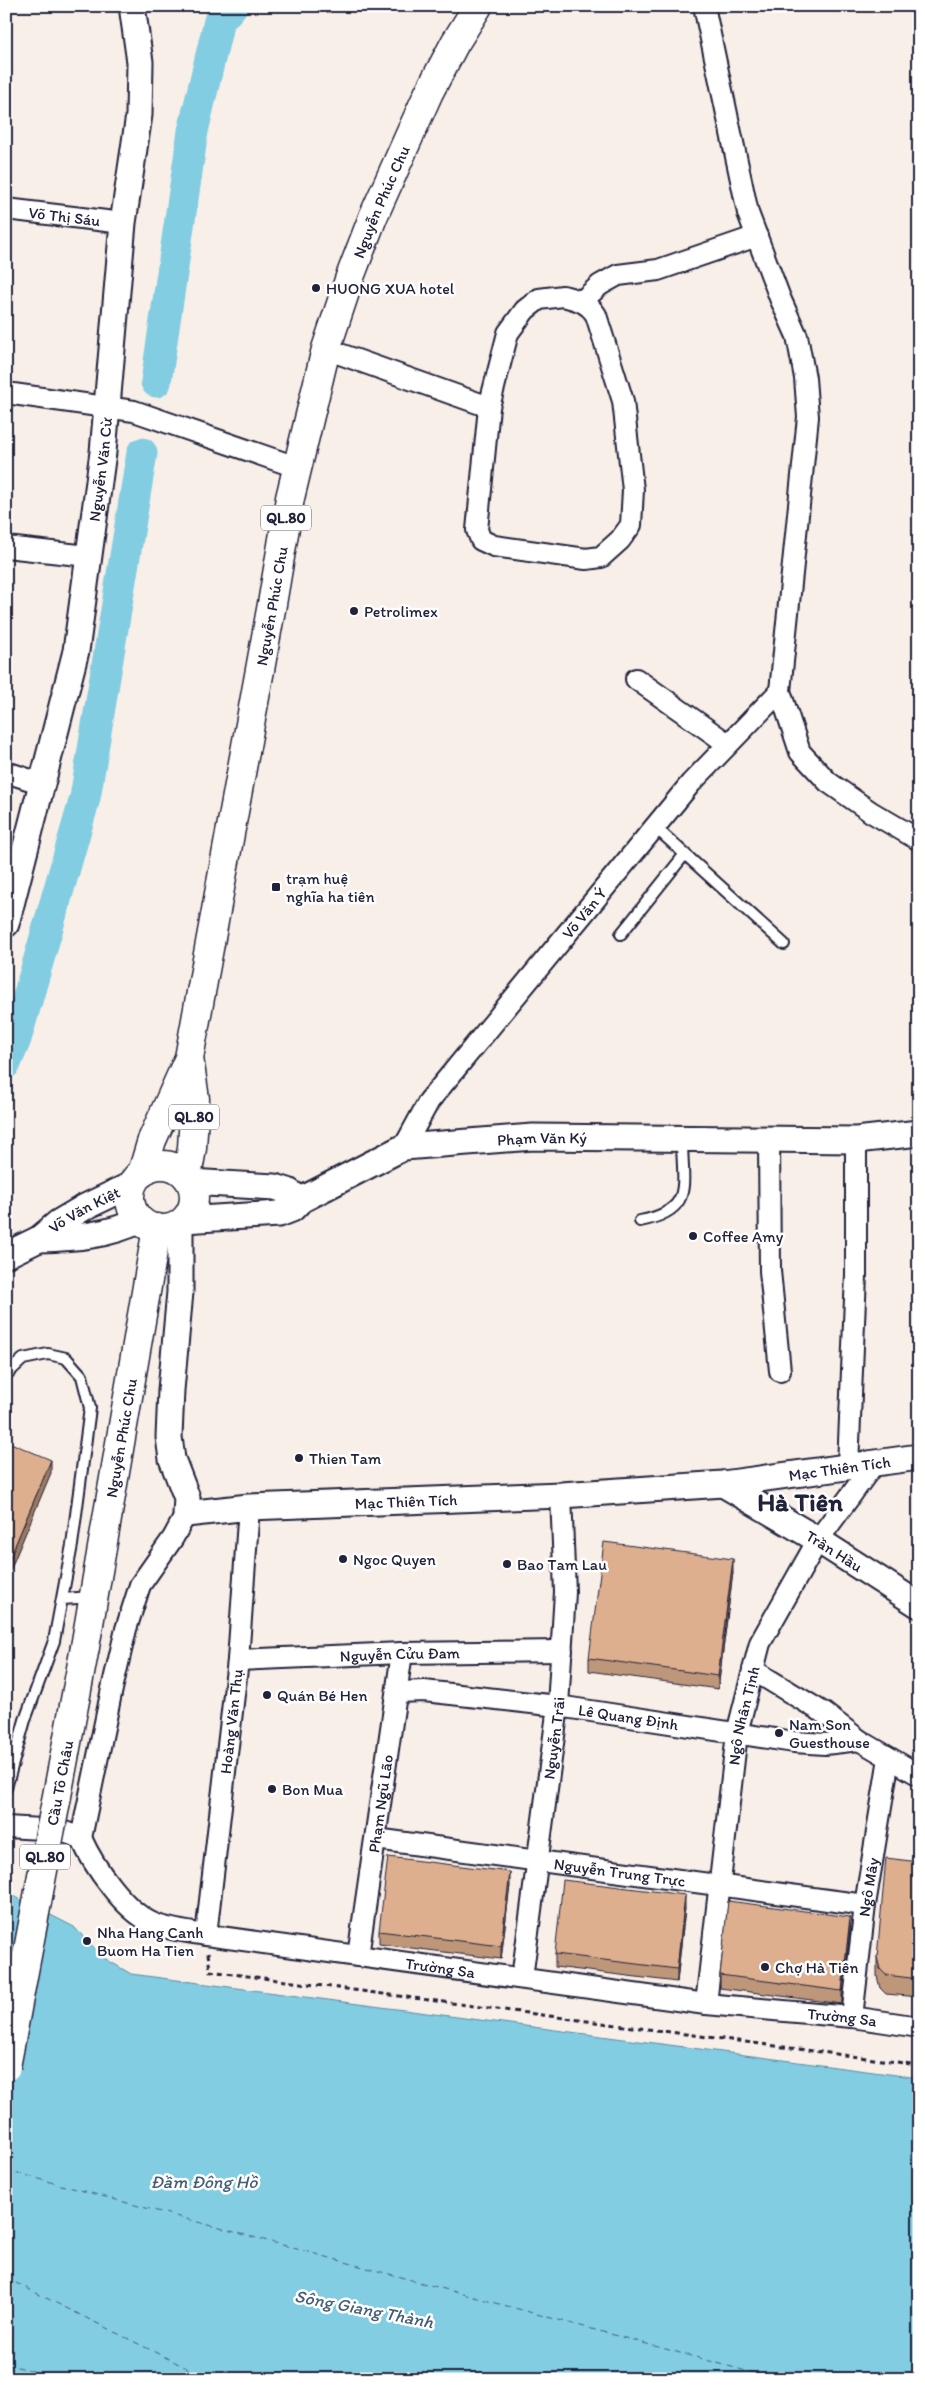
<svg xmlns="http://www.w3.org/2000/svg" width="925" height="2385" font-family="Itim,sans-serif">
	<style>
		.water { fill: #82cde2; stroke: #5c899f }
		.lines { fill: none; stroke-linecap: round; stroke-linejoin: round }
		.river { stroke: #82cde2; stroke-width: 31 }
		.ferry { stroke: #445e75; stroke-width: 1; stroke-dasharray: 6 5; stroke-linecap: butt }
		.service-casing { stroke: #22223b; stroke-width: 14 }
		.minor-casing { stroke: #22223b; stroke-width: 24 }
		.tertiary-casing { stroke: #22223b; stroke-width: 29 }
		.trunk-casing { stroke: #22223b; stroke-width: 31 }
		.path { stroke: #22223b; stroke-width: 3; stroke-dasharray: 5 4; stroke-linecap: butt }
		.service { stroke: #fff; stroke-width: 10 }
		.minor { stroke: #fff; stroke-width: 20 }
		.tertiary { stroke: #fff; stroke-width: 25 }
		.trunk { stroke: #fff; stroke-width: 28 }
		.trunk-bridge-casing { stroke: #22223b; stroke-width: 31; stroke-linecap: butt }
		.trunk-bridge { stroke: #fff; stroke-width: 28 }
		.wall { fill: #be967a; stroke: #22223b }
		.shaded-wall { fill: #9b7a63; stroke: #22223b }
		.building { fill: #ddaf8e; stroke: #22223b }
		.poi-dot { fill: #22223b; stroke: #fff; stroke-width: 2 }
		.labels { text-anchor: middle; stroke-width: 5; stroke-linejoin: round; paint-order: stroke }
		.shield { fill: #fff; stroke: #646476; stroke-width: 1 }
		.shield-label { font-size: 15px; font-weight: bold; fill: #22223b }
		.street-label { font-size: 16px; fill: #22223b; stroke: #fff }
		.poi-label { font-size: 16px; fill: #22223b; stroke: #fff; text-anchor: start }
		.water-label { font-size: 18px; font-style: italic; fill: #445e75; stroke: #fff }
		.town-label { font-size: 26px; font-weight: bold; fill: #22223b; stroke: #fff }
	</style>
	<rect width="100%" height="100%" fill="#f8efe8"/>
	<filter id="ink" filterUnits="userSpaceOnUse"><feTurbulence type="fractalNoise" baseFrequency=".02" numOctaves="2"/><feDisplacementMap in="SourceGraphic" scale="10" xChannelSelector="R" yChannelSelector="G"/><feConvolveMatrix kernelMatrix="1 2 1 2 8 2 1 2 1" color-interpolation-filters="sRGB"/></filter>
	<g filter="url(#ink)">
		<path class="water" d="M6,1892L74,1927L104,1958L131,1974L919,2078V2379H6Z"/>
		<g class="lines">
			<path class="river" d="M156,382L193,131L219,21L232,6
				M6,1063L16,1039L85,798L142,453"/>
			<path class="ferry" d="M6,2170L776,2379
				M6,2278L201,2375L204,2379
				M6,2364L64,2379"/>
			<g class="service-casing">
				<path id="service" d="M655,827L784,944
					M621,934L685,854
					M640,1221C695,1210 682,1186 682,1139
					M6,1375L23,1359L48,1354L66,1358L82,1376L90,1408L72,1545L54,1641L25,1720L6,1788
					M62,1599L93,1597"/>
			</g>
			<g class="minor-casing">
				<g id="minor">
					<path d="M704,6L748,213L780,298L797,336L805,378L808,417L780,691L800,752L828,782L871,812L919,840"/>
					<path id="s1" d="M6,209L123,223"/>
					<path d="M563,296C578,300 588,302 596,315L623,401L633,490L631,525L620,540L601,557L586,559L494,546L481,540L477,530L489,407L508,333L525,310L539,299Z"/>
					<path d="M582,301L600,285L618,275L658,270L757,236"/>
					<path d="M326,349L489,407"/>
					<path d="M6,393L134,411L296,467"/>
					<path d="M6,547L88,556"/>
					<path d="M636,679L728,744"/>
					<path d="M6,772L43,784"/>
					<path d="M769,1139L770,1271L780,1371"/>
					<path id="s2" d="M404,1147L429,1101L691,783L780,691"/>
					<path d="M848,1466L856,1275V1140"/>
					<path id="s3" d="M238,1660L402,1653L562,1651"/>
					<path d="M753,1670L824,1713L859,1740L919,1775"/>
					<path id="s4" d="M398,1692L424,1691L558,1706L794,1742L825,1744L859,1740"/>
					<path id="s5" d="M6,1827L59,1830L81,1838C94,1867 123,1909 152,1923C168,1930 189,1932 206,1935L706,2004L852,2017L919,2027"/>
					<path d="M81,1838L112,1689L126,1629L140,1585L173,1538L186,1514"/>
					<path id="s6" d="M376,1839L865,1905"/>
					<path id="s7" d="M206,1935L238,1660L249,1507"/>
					<path id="s8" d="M358,1956L402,1653"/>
					<path id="s9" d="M522,1978L558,1706L565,1592L561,1495"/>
					<path id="s10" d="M706,2004L737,1733L760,1643L818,1540L876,1461"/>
					<path id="s11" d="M852,2017L865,1905L889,1758"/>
				</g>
			</g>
			<g class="tertiary-casing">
				<g id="tertiary">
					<path id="s12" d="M6,924L76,651L103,452L123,223L139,115L140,62L132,6"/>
					<path d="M190,1182L275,1187L288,1191L301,1200"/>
					<path id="s13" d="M184,1220L279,1214L292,1209L301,1200L404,1147L533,1137L856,1140L919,1133"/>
					<path id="s14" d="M180,1223V1292L171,1390L169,1437L172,1459L187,1498L186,1514L249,1507L561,1495L723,1484L919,1457"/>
					<path d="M39,1239C74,1238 108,1236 140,1220"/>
					<path id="s15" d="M6,1255L39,1239L58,1223L85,1207L133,1184"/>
					<path id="s16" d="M723,1484L818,1540L919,1605"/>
				</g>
			</g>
			<g class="trunk-casing">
				<g id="trunk">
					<circle cx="162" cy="1197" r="32"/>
					<path id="s17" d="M142,1173L152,1140L189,1058L272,604L290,498L326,349L350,277L373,217L429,92L455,43L478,6"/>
					<path d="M187,1177L192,1148L195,1099L189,1058"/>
					<path id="s18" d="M85,1647L157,1228"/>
				</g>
			</g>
			<path class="path" d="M208,1953L210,1971L919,2065"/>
			<use href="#service" class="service"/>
			<use href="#minor" class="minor"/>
			<use href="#tertiary" class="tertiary"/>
			<use href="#trunk" class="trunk"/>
			<g class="trunk-bridge-casing">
				<g id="trunk-bridge">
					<path id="s19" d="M6,2067L85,1647"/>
				</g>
			</g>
			<use href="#trunk-bridge" class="trunk-bridge"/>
		</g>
		<path class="wall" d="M733,1572L718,1689L589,1671V1658Z
			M919,1862V1997L886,1994L880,1988L877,1976V1957Z
			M510,1885L501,1959L379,1944V1931Z
			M685,1908L677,1982L555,1967V1954Z
			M850,1930L842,2004L720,1988V1975Z"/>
		<path class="shaded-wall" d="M51,1460V1473L6,1580V1567Z
			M733,1559V1572L718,1689V1676Z
			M510,1872V1885L501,1959V1946Z
			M685,1895V1908L677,1982V1969Z
			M850,1917V1930L842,2004V1991Z"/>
		<path class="building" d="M6,1441L51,1460L6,1567Z
			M604,1542L733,1559L718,1676L589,1658Z
			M388,1857L510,1872L501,1946L379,1931Z
			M886,1858L919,1862V1979L886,1975L880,1969L877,1957Z
			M563,1880L685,1895L677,1969L555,1954Z
			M728,1901L850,1917L842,1991L720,1975Z"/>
	</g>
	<g class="poi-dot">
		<circle cx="316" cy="288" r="5"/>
		<circle cx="354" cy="611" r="5"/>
		<rect x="271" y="882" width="10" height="10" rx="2.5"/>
		<circle cx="693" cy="1236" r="5"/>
		<circle cx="299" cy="1458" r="5"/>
		<circle cx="343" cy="1559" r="5"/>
		<circle cx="507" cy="1564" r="5"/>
		<circle cx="267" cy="1695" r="5"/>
		<circle cx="779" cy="1733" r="5"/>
		<circle cx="272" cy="1789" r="5"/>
		<circle cx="87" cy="1941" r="5"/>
		<circle cx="765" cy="1967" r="5"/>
	</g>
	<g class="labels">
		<g class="shield">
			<rect x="261" y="505.5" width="50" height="25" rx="4"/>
			<rect x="169" y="1104.5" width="50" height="25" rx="4"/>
			<rect x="20" y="1844.5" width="50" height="25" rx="4"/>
		</g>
		<g class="shield-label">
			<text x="286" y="523">QL.80</text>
			<text x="194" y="1122">QL.80</text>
			<text x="45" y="1862">QL.80</text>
		</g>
		<g class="street-label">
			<text dy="6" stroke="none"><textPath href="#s17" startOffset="1004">Nguyễn Phúc Chu</textPath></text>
			<text dy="6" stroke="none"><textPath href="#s1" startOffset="59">Võ Thị Sáu</textPath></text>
			<text dy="6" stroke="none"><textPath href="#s12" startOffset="465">Nguyễn Văn Cừ</textPath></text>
			<text dy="6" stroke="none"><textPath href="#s17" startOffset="584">Nguyễn Phúc Chu</textPath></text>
			<text dy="6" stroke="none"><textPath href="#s2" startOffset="296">Võ Văn Ý</textPath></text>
			<text dy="6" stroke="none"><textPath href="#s13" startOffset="376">Phạm Văn Ký</textPath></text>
			<text dy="6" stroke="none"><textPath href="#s15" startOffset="91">Võ Văn Kiệt</textPath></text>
			<text dy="6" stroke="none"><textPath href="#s18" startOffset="212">Nguyễn Phúc Chu</textPath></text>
			<text dy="6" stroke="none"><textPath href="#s14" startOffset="950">Mạc Thiên Tích</textPath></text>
			<text dy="6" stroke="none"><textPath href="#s14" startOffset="515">Mạc Thiên Tích</textPath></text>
			<text dy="6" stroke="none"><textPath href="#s16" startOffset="130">Trần Hầu</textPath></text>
			<text dy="6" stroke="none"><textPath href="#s3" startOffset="162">Nguyễn Cửu Đam</textPath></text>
			<text dy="6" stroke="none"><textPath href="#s4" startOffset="232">Lê Quang Định</textPath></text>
			<text dy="6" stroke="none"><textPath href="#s10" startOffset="291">Ngô Nhân Tịnh</textPath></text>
			<text dy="6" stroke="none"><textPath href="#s7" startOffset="215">Hoàng Văn Thụ</textPath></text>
			<text dy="6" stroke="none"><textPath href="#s9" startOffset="242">Nguyễn Trãi</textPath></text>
			<text dy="6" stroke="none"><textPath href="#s19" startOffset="289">Cầu Tô Châu</textPath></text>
			<text dy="6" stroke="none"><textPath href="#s8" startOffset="154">Phạm Ngũ Lão</textPath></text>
			<text dy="6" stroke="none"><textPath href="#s6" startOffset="246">Nguyễn Trung Trực</textPath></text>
			<text dy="6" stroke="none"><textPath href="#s11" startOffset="131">Ngô Mây</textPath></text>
			<text dy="6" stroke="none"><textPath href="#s5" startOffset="481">Trường Sa</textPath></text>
			<text dy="6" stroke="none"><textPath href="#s5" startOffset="886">Trường Sa</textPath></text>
		</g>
		<g class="poi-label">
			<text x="326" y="294">HUONG XUA hotel</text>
			<text x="364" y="617">Petrolimex</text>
			<text x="286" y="884">trạm huệ<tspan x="286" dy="18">nghĩa ha tiên</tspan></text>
			<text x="703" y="1242">Coffee Amy</text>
			<text x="309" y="1464">Thien Tam</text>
			<text x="353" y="1565">Ngoc Quyen</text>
			<text x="517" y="1570">Bao Tam Lau</text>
			<text x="277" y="1701">Quán Bé Hen</text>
			<text x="789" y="1730">Nam Son<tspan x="789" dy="18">Guesthouse</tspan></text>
			<text x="282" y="1795">Bon Mua</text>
			<text x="97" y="1938">Nha Hang Canh<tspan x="97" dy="18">Buom Ha Tien</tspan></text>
			<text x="775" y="1973">Chợ Hà Tiên</text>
		</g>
		<g class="water-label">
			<text x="204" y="2188">Đầm Đông Hồ</text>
			<text transform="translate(364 2309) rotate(11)" y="6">Sông Giang Thành</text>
		</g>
		<g class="town-label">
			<text x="800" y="1511">Hà Tiên</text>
		</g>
	</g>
	<rect width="925" height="2385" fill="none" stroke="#fff" stroke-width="25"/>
	<rect x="12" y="12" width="900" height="2360" fill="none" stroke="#22223b" stroke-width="2" filter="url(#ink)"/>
</svg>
